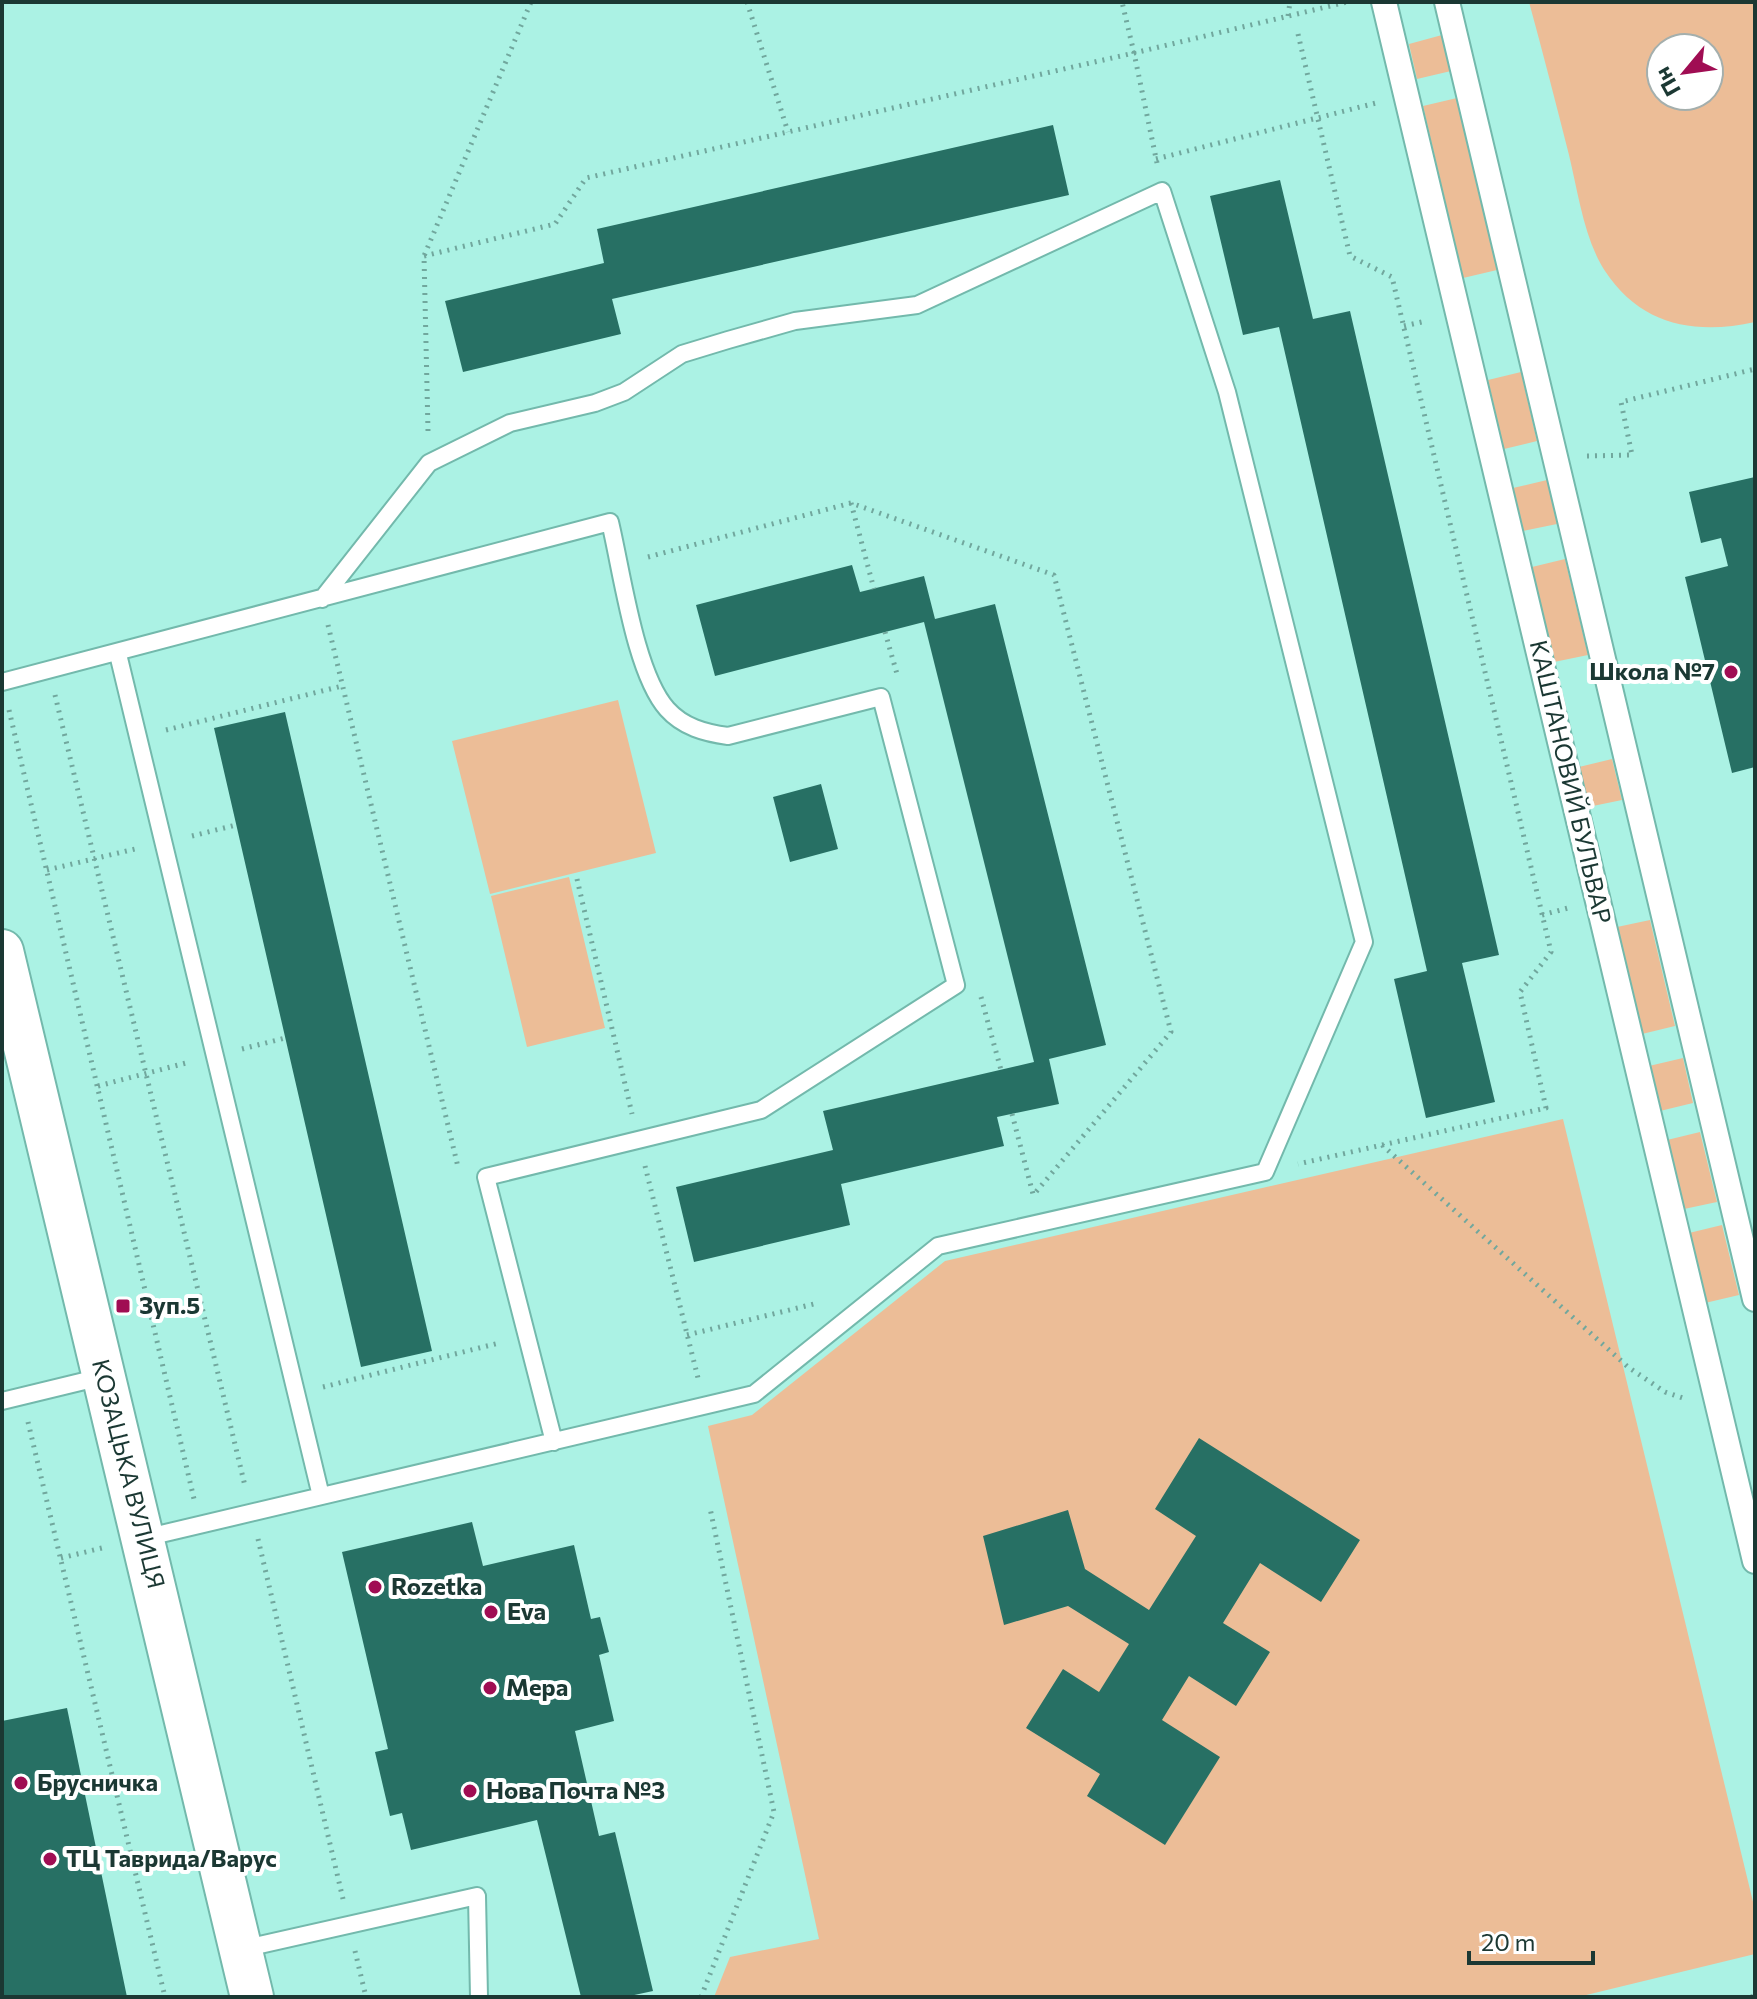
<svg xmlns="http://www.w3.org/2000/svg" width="1757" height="1999" font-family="Commissioner,sans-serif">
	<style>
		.green { fill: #ecbd97; fill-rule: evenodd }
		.building { fill: #277064 }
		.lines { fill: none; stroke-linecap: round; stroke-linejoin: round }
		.service-casing { stroke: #73b9ac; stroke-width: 20 }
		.pedestrian-casing { stroke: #73b9ac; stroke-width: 28 }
		.tertiary-casing { stroke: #73b9ac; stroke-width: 46 }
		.path { stroke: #71a79d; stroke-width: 5; stroke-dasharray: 2 6; stroke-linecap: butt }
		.service { stroke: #fff; stroke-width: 16 }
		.pedestrian { stroke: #fff; stroke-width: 24 }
		.tertiary { stroke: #fff; stroke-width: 42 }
		.poi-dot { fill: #a00d53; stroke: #fff; stroke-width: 3 }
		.labels { text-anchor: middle; stroke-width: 8; stroke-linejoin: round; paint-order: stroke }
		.poi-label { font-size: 24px; font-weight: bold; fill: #1b3833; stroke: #fff; text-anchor: start }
		.street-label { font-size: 24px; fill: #1b3833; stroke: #fff }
	</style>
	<rect width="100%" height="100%" fill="#abf2e4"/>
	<path class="green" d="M1529,2H1755V322C1696,335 1641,326 1605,271C1584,239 1578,192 1569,155C1556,104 1543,53 1529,2ZM1661,48H1709V96H1661Z
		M1442,35L1451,71L1417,79L1409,44Z
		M1457,98L1497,270L1463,278L1423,106Z
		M1521,372L1537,441L1504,449L1488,380Z
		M1547,480L1557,524L1523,531L1513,488Z
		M1565,559L1588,655L1554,662L1532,567Z
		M618,700L656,853L490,894L452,741Z
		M1612,759L1622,800L1588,807L1579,767Z
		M569,877L605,1028L527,1047L491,896Z
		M1650,920L1675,1026L1642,1034L1617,927Z
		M1683,1058L1693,1103L1660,1111L1649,1066Z
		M1563,1119L1755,1910V1954L1578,1997H714L730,1957L819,1939L708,1426L752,1415L945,1261Z
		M1700,1132L1717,1202L1684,1209L1667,1140Z
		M1722,1225L1739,1295L1705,1303L1689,1233Z"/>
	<path class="building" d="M1053,125L1069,195L612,299L621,334L463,372L445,301L604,263L597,229Z
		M1280,180L1313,319L1350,311L1499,955L1462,963L1495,1102L1426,1118L1394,979L1427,971L1279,327L1243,335L1210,196Z
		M1755,477V767L1732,773L1685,577L1728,566L1721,538L1701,543L1689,492Z
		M852,565L860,592L924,576L935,619L995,604L1106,1045L1049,1059L1059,1104L997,1117L1004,1146L841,1184L850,1225L694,1262L676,1187L833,1150L823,1111L1034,1062L924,622L715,676L696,605Z
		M285,712L432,1351L361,1367L214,728Z
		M821,784L838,849L790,862L773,797Z
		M1199,1438L1360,1540L1321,1602L1260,1563L1223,1623L1270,1652L1236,1706L1189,1676L1162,1720L1220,1757L1165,1845L1087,1796L1100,1774L1026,1728L1063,1669L1099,1692L1129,1644L1068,1606L1004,1625L983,1536L1068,1510L1085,1569L1149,1610L1196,1536L1155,1509Z
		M472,1522L483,1566L574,1545L591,1619L600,1617L609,1652L599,1655L614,1721L575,1731L599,1836L615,1832L653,1991L625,1997H581L537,1820L411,1850L402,1813L390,1816L375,1752L388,1749L342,1552Z
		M67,1708L127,1997H2V1721Z"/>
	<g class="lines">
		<g class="service-casing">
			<path id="service" d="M118,654L321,1496
				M2,682L610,522C622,572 635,673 667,709C683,727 705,733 728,736L881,697L956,985L761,1110L486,1177L554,1442
				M2,1401L101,1377
				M144,1538L754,1394L938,1246L1265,1172L1364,942L1227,392L1162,191L917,305L795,321L728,340L682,354L624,392L595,403L510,423L429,463L322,599
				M242,1949L477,1896L479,1997"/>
		</g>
		<g class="pedestrian-casing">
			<path id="pedestrian" d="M1384,2L1755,1561
				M1447,2L1755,1299"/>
		</g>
		<g class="tertiary-casing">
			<path id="tertiary" d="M2,951L252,1997"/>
		</g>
		<path class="path" d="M747,2L788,132
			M1288,16L1290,2
			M1298,34L1350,256L1392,277L1551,952L1520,992L1546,1108L1298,1164
			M1156,159L1376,103
			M1157,163L1134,53L1347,2
			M424,256L555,224L586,178L1134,53L1122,2
			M1404,326L1426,321
			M428,431L424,256L531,2
			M1587,456L1632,455L1621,402L1755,369
			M851,503L874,589
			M648,557L851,503L1054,575L1171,1032L1035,1193
			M328,625L458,1167
			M885,632L897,674
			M55,695L245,1486
			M9,710L194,1499
			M166,730L342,686
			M192,836L236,825
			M47,870L135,849
			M577,879L632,1114
			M1542,915L1568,908
			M981,997L1001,1070
			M242,1049L285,1038
			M98,1086L186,1063
			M1012,1114L1033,1194
			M1382,1145L1628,1367L1665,1392L1683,1398
			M645,1166L698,1378
			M687,1335L818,1303
			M323,1387L499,1343
			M28,1422L165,1997
			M258,1539L343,1899
			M61,1558L102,1548
			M355,1951L366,1997
			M701,1997L774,1812L710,1508
			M1751,1997L1755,1996"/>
		<use href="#service" class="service"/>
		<use href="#pedestrian" class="pedestrian"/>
		<use href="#tertiary" class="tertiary"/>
	</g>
	<g class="poi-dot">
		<circle cx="1731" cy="672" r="8"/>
		<rect x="115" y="1298" width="16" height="16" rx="4"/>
		<circle cx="375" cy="1587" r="8"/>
		<circle cx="491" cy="1612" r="8"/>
		<circle cx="490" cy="1688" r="8"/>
		<circle cx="21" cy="1783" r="8"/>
		<circle cx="470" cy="1791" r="8"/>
		<circle cx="50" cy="1859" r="8"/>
	</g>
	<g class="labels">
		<g class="poi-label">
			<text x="1715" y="680" text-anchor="end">Школа №7</text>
			<text x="139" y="1314">Зуп.5</text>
			<text x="391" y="1595">Rozetka</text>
			<text x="507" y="1620">Eva</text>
			<text x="506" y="1696">Мера</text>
			<text x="37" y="1791">Брусничка</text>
			<text x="486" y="1799">Нова Почта №3</text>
			<text x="66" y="1867">ТЦ Таврида/Варус</text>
		</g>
		<g class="street-label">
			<text transform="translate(1570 782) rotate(77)" y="8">КАШТАНОВИЙ БУЛЬВАР</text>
			<text transform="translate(128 1474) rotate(76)" y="8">КОЗАЦЬКА ВУЛИЦЯ</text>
		</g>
	</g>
	<rect width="1757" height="1999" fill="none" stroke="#1b3833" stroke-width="8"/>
	<g transform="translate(1685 72) rotate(241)"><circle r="38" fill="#ffffff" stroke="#a4afad" stroke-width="2"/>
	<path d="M0-6L14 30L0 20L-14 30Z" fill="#a00d53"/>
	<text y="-12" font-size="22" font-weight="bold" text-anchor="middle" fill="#1b3833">Пн</text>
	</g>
	<path d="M1469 1951v12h124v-12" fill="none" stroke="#1b3833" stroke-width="4"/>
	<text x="1481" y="1951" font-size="24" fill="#1b3833" stroke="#ffffff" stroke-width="6" paint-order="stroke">20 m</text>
</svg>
